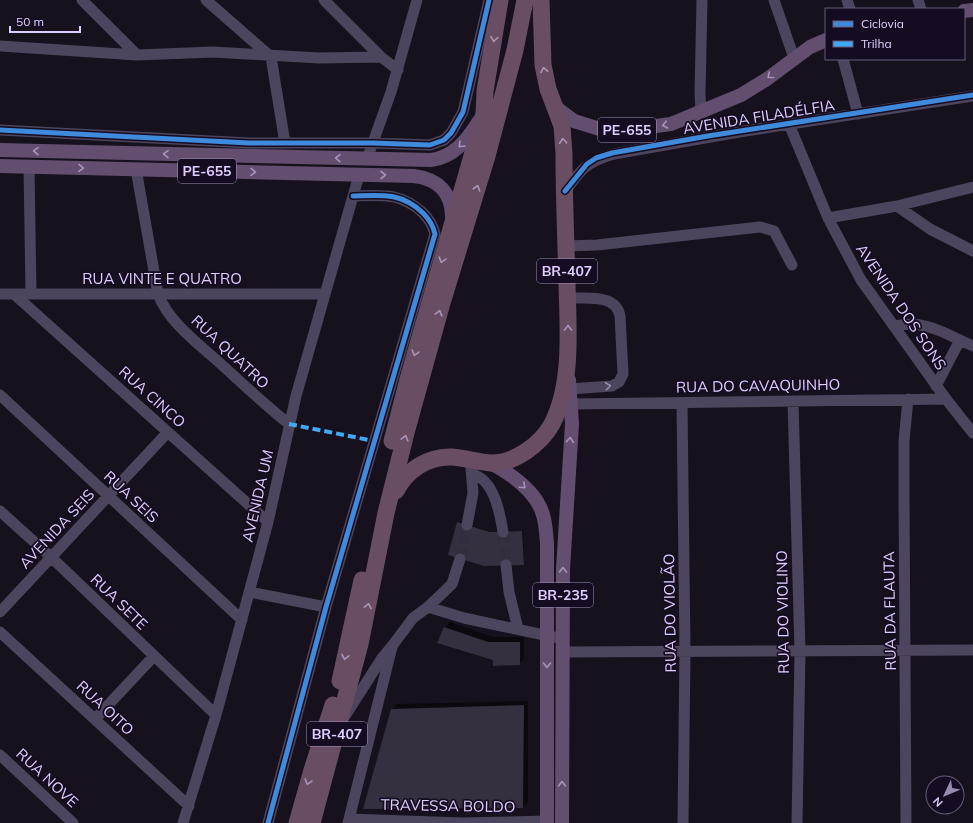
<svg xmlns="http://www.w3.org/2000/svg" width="973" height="823" font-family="Mulish,sans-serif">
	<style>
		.shadow { fill: #0007 }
		.building { fill: #362f3f }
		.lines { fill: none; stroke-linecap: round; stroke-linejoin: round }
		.minor-tunnel { stroke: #342d3e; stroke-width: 11; stroke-dasharray: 11 5.5; stroke-linecap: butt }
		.minor { stroke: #4c455d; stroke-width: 11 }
		.major { stroke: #634e6f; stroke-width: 14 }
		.highway { stroke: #694e63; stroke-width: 17 }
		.quiet { stroke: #3fa9f5; stroke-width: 4; stroke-dasharray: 8 4; stroke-linecap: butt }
		.cycleway-casing { stroke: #160c21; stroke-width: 8 }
		.cycleway { stroke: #408adc; stroke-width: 5 }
		.oneway { stroke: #aa94b9 }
		.oneway2 { stroke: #a894be }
		.oneway3 { stroke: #9689ae }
		.labels { text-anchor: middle; stroke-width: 3.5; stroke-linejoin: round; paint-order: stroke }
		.shield { fill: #160c21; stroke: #a393bc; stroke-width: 1 }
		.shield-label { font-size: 14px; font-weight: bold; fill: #e0cdff }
		.street-label { font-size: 15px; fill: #e0cdff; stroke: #160c21 }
	</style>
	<rect width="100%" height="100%" fill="#16111c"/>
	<path class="shadow" d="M459,522L492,532L523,531L524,563Z
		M450,622L493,637H524V659L519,664L494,660L445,627Z
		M528,701V802L523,807L392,709L397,704Z"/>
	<path class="building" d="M457,522L490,532L522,531L524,565L484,566L448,555Z
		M444,627L488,642H520V665L493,666V660L437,643Z
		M524,705L523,808L363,809L391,709Z"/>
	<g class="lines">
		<path class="minor-tunnel" d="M503,532L506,565
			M460,559L467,525"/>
		<path class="minor" d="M82,0L137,55
			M206,0L271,57L285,143
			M324,0L381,57L398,70
			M774,0L794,58
			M847,0L850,9
			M918,0L921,9
			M0,46L137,55L213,52L319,58L381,57
			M843,59L858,114
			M701,112L700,94L702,0
			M789,124L828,218L861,280L946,399L973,433
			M0,130L249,143H373L430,145L444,140L451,133L463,112L489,0
			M367,159L391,92L417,0
			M29,167L31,294
			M136,169L158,294C169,323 199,344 222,365C244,385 265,405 289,424
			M565,192C581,169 586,162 614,154L739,132L973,96
			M897,206L930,229L973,251
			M828,218L897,206L973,187
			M566,246L597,245L760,227L774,231L792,265
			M0,294H325
			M15,295L268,522
			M568,298C585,299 616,293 620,316L623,374L619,382L612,386L569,389
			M894,326C926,319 945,334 973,346
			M936,386L960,340
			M0,395L242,620
			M793,401L800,651L797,823
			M682,403L685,651L683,823
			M571,404L946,399
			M472,474C494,479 500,513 503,532
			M0,511L51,557L216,715
			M467,525L473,493L471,468
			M506,565L509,592L518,629
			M250,592L326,607
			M428,607L464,618L563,639
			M0,612L168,432
			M0,632L189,806
			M563,652L973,650
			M345,716L382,658L392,646L413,618L428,607L452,584L460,559
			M95,719L154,656
			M0,755L73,823
			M349,819L463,823L547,821
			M183,823L216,715L268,522L296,396L359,175
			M268,823L326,607L435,234C433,225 429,219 423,213C401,192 381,195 353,196
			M348,823L392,647
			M906,823L904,495V441L908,399"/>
		<path class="major" d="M964,11L973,10
			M555,107L574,121L603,130L619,131L671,124L741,95L767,79L810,47L826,40
			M0,150L431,160C454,157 467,140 479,121
			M0,166L414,176C439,179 453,194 452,220
			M491,463C511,474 537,492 543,515C546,524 546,534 547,543V823
			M562,823L563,569L572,424L569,380"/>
		<path class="highway" d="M392,441L408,379L484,114L485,91L500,0
			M396,491C406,471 427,456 452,457C465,458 478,462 491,463C514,464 541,444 552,424C573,383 568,328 567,284C566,241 564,197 564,154L562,126L548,89L543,65L541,0
			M340,681L362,580
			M297,823L312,770L333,705
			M312,823L360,644L386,513L407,429L442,303L487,156L515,50L525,0"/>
		<path class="quiet" d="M289,424L374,441"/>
		<g class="cycleway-casing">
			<path id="cycleway" d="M0,130L249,143H373L430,145L444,140L451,133L463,112L489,0
				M565,191L587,164L596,158L612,153L708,136L973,95
				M268,823L326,607L435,234C433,225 429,219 423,213C401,192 381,195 353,196"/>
		</g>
		<use href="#cycleway" class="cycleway"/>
	</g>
	<defs><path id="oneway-chevron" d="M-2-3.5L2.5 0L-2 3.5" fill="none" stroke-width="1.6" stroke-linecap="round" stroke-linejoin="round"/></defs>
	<g class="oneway">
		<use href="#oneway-chevron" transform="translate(494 39) rotate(99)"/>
		<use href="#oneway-chevron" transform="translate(544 70) rotate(-100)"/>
		<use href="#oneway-chevron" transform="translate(563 141) rotate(-93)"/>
		<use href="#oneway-chevron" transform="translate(477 188) rotate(-73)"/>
		<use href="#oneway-chevron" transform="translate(442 260) rotate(106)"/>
		<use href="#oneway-chevron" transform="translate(439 313) rotate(-75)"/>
		<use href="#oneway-chevron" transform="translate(568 328) rotate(-90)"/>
		<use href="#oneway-chevron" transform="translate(415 353) rotate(106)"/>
		<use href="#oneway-chevron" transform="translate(405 438) rotate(-76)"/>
		<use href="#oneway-chevron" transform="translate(368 606) rotate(-79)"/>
		<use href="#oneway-chevron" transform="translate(345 657) rotate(102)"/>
		<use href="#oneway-chevron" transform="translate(308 782) rotate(106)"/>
	</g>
	<g class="oneway2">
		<use href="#oneway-chevron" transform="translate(770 76) rotate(141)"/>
		<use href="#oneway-chevron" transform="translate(665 125) rotate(168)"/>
		<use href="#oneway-chevron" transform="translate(461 145) rotate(135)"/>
		<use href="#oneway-chevron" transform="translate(36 151) rotate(-179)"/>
		<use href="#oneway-chevron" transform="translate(166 154) rotate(-179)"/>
		<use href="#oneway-chevron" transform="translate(338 158) rotate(-178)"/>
		<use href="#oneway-chevron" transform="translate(81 168) rotate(1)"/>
		<use href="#oneway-chevron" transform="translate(253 172) rotate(1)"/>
		<use href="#oneway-chevron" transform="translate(383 175) rotate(1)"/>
		<use href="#oneway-chevron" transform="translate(570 440) rotate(-86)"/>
		<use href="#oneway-chevron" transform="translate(523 486) rotate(43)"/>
		<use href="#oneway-chevron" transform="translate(563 570) rotate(-89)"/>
		<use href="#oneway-chevron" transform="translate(547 665) rotate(90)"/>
		<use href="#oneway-chevron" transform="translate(562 784) rotate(-90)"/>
	</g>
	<use class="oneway3" href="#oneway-chevron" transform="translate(608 386) rotate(-7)"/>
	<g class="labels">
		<g class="shield">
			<rect x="598" y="118" width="58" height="24" rx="3"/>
			<rect x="178" y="159" width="58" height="24" rx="3"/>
			<rect x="537" y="259" width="60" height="24" rx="3"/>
			<rect x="533" y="583" width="60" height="24" rx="3"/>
			<rect x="307" y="722" width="60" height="24" rx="3"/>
		</g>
		<g class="shield-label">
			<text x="627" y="135">PE-655</text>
			<text x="207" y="176">PE-655</text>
			<text x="567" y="276">BR-407</text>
			<text x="563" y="600">BR-235</text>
			<text x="337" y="739">BR-407</text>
		</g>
		<g class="street-label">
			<text transform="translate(759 117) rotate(-9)" y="5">AVENIDA FILADÉLFIA</text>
			<text x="162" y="284">RUA VINTE E QUATRO</text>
			<text transform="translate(901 307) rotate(56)" y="5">AVENIDA DOS SONS</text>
			<text transform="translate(230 352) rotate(43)" y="5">RUA QUATRO</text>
			<text transform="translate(758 386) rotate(-1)" y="5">RUA DO CAVAQUINHO</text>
			<text transform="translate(152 397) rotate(42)" y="5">RUA CINCO</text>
			<text transform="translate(258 496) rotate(-77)" y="5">AVENIDA UM</text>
			<text transform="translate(131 497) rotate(43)" y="5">RUA SEIS</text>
			<text transform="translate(57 529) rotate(-47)" y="5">AVENIDA SEIS</text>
			<text transform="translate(119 602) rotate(44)" y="5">RUA SETE</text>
			<text transform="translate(890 611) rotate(-91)" y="5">RUA DA FLAUTA</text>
			<text transform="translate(783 612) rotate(-91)" y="5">RUA DO VIOLINO</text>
			<text transform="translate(670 613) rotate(-91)" y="5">RUA DO VIOLÃO</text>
			<text transform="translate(105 708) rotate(43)" y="5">RUA OITO</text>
			<text transform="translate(47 778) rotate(43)" y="5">RUA NOVE</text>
			<text transform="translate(448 806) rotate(1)" y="5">TRAVESSA BOLDO</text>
		</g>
	</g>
	<rect x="825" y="8" width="140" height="52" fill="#160c21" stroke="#67597a"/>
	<rect x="833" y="21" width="20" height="6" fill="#408adc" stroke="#67597a"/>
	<text x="861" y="28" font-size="12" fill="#e0cdff">Ciclovia</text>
	<rect x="833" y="41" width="20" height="6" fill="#3fa9f5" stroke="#67597a"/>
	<text x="861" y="48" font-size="12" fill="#e0cdff">Trilha</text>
	<g transform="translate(945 795) rotate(226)"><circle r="19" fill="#160c21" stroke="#67597a"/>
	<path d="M0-3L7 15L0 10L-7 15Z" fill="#998bb0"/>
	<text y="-6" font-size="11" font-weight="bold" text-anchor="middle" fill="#e0cdff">N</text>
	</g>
	<path d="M10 26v6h70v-6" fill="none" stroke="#e0cdff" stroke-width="2"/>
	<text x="16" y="26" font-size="12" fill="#e0cdff" stroke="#160c21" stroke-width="3" paint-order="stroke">50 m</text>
</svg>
